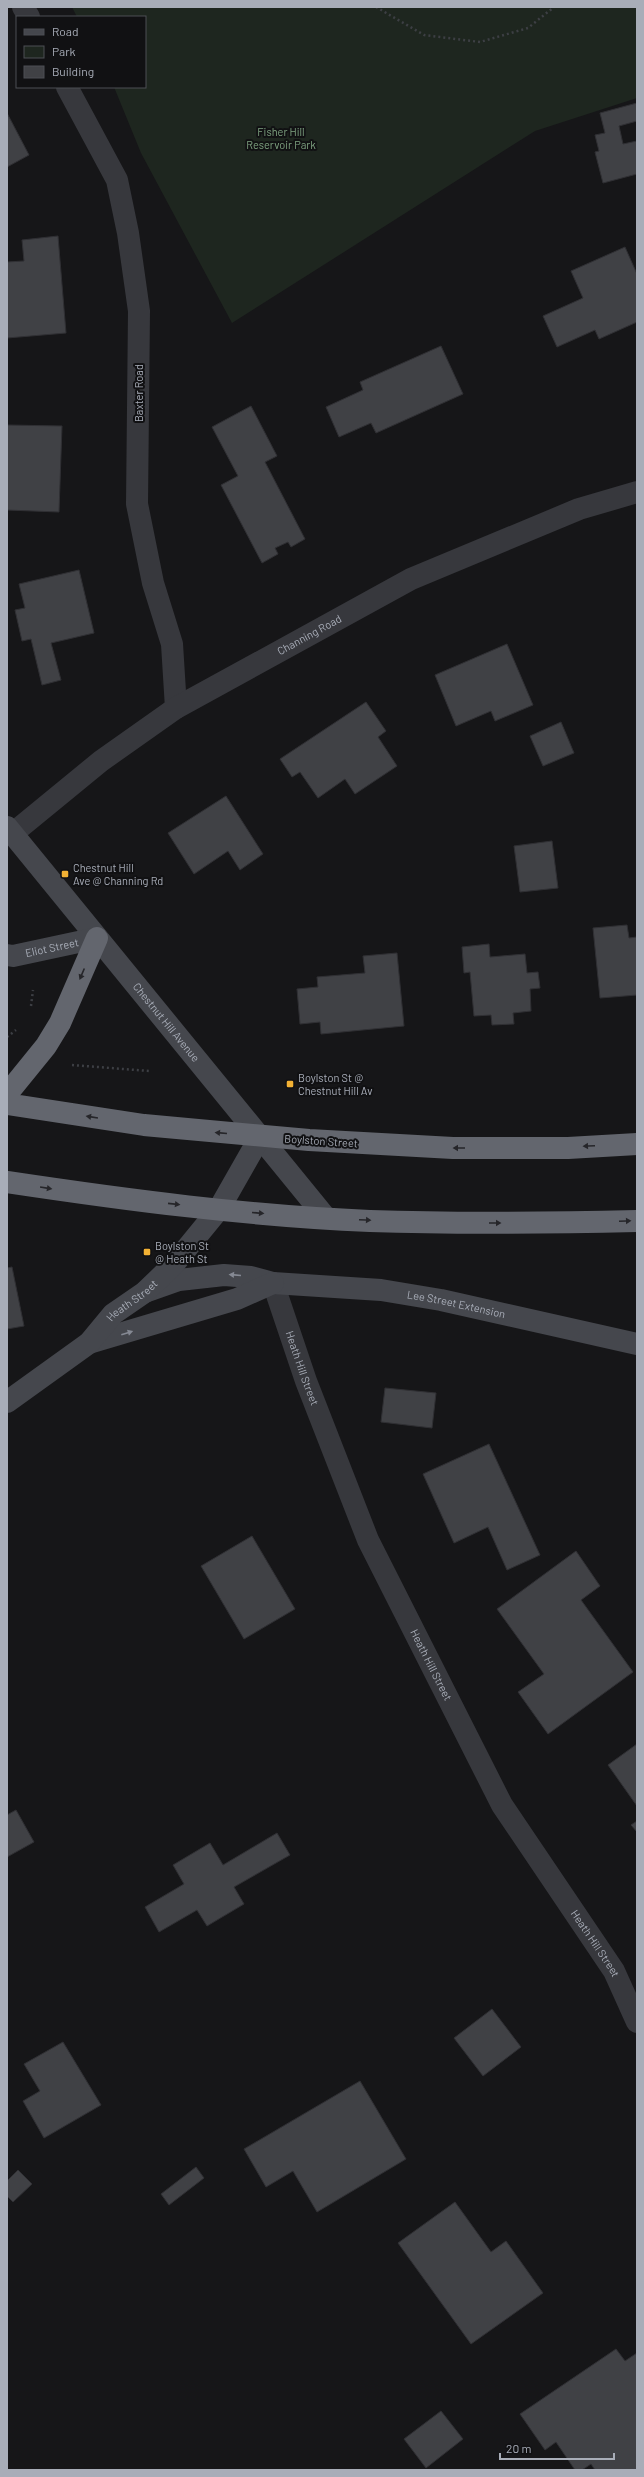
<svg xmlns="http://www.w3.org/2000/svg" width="644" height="2477" font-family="Barlow,sans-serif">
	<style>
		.green { fill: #1e261f }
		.building { fill: #404145; stroke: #303034 }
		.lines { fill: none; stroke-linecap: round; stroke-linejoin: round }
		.path { stroke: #3d3f44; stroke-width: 2.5; stroke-dasharray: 2 3; stroke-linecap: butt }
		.street { stroke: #37383d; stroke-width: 22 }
		.secondary { stroke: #45474d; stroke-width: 22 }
		.highway { stroke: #63666e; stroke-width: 22 }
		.oneway { fill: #26262a }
		.oneway2 { fill: #858993 }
		.poi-dot { fill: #f2b134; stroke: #111113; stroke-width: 1.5 }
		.labels { text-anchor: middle; stroke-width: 4; stroke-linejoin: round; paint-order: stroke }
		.park-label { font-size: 11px; fill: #7fa381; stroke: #111113 }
		.street-label { font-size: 11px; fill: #a8adb8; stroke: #111113 }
		.poi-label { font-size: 11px; fill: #a8adb8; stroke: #111113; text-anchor: start }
	</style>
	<rect width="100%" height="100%" fill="#161618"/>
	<path class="green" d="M72,7H637V98L535,131L232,323L141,153L114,87H145V17H77Z"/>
	<path class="building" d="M637,103V121L619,126L623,144L637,141V174L603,183L595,152L599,151L595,135L605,133L600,113Z
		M7,113L29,155L7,167Z
		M58,236L66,333L7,338V262L24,261L22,240Z
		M625,247L637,274V322L599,339L595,330L557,347L543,316L583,298L571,271Z
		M441,346L463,394L376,433L371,423L339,437L326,407L363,390L360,382Z
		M251,406L277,456L265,462L305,539L291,547L288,542L275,548L278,554L262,563L221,485L238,476L212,427Z
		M7,425L62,426L59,512L7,510Z
		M79,570L94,633L51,643L61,680L42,685L31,639L22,641L15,610L25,608L19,584Z
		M507,644L533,705L495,721L491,711L456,726L435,675Z
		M366,702L386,731L378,737L397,766L355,794L345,779L318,798L300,772L292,777L280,759Z
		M561,722L574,753L543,766L530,736Z
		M226,796L263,854L240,870L228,851L194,874L168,833Z
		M552,841L558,888L520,892L514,846Z
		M627,925L629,938L637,937V995L600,998L593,928Z
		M489,944L490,957L525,954L527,973L538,972L540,988L530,989L531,1011L513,1013L514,1024L492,1025L491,1015L474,1016L470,972L464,973L462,947Z
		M397,953L404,1026L321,1034L320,1022L300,1024L297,989L318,987L317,977L365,973L363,956Z
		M12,1267L24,1326L7,1329V1268Z
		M385,1388L436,1393L432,1428L381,1422Z
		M489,1444L540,1555L507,1570L488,1527L454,1543L423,1474Z
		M252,1536L295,1609L244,1639L201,1566Z
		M576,1551L600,1586L581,1600L633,1672L548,1734L518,1692L544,1674L497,1609Z
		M637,1744V1806L608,1765Z
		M16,1810L34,1842L7,1857V1815Z
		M637,1821V1832L631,1825Z
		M277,1833L290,1855L234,1887L244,1904L207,1926L197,1910L159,1932L145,1907L184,1884L173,1865L210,1843L223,1865Z
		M492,2009L521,2047L483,2076L454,2038Z
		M63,2042L101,2105L44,2138L23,2101L40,2091L24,2064Z
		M360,2081L406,2159L317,2212L293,2171L266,2187L244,2149Z
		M196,2167L204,2178L169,2205L161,2194Z
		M18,2170L32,2184L13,2202L7,2196V2181Z
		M455,2202L491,2252L506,2241L543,2293L471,2344L398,2243Z
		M616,2349L625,2361L637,2353V2470H595L591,2464L582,2470H575L556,2442L545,2450L520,2414Z
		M441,2411L463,2439L426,2468L404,2439Z"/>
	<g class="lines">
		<path class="path" d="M376,7L424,35L480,42L528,28L554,7
			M31,1006L33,990
			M7,1037L16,1030
			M72,1065L149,1071"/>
		<g class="street">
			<path d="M23,7L29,17"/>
			<path d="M67,87L117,180L128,233L139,311L137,504L153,583L172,644L176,708"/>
			<path id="s1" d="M12,834L101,761L176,708L411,579L579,509L637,492"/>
			<path id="s2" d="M273,1283L306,1381L368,1540L502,1805L614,1971L637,2022"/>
		</g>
		<g class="secondary">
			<path id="s3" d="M7,827L326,1218"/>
			<path id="s4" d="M7,955L13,956L97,938"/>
			<path id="s5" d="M145,1292L179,1280L224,1275L251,1277L273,1283L381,1290L441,1300L637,1344"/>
			<path d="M89,1343L237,1299L273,1283"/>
			<path id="s6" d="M7,1402L89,1343L113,1314L145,1292L174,1264L219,1209L260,1137"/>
		</g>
		<path class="highway" d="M7,1094L46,1046L60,1023L97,938
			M7,1104L144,1125L309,1140L453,1148H568L637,1144
			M7,1182C127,1200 249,1216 370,1221C459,1224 548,1223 637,1221"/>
	</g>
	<defs><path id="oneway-solid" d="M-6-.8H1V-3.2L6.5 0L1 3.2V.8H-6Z"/></defs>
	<g class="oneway">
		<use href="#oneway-solid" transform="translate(82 974) rotate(113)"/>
		<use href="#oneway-solid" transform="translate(92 1117) rotate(-171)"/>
		<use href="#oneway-solid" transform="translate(221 1133) rotate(-175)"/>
		<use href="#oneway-solid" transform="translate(589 1146) rotate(177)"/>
		<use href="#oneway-solid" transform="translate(459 1148) rotate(-180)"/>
		<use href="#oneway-solid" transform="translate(46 1188) rotate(9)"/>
		<use href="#oneway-solid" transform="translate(174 1204) rotate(6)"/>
		<use href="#oneway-solid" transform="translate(258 1213) rotate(5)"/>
		<use href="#oneway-solid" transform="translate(365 1220) rotate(3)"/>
		<use href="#oneway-solid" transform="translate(625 1221) rotate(-2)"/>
		<use href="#oneway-solid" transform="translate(495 1223)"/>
	</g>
	<g class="oneway2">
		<use href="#oneway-solid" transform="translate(235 1275) rotate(-175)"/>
		<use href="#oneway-solid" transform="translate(127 1333) rotate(-18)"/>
	</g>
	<g class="poi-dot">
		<rect x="61" y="870" width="8" height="8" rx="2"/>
		<rect x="286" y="1080" width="8" height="8" rx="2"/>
		<rect x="143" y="1248" width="8" height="8" rx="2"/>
	</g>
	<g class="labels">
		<g class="park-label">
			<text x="281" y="136">Fisher Hill<tspan x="281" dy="13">Reservoir Park</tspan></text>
		</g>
		<g class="street-label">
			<text transform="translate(139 393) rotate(-90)" y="4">Baxter Road</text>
			<text dy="4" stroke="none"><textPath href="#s1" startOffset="359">Channing Road</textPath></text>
			<text dy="4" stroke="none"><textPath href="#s4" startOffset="46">Eliot Street</textPath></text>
			<text dy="4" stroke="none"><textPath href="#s3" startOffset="252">Chestnut Hill Avenue</textPath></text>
			<text transform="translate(321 1141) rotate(4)" y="4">Boylston Street</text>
			<text dy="4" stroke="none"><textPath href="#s6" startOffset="162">Heath Street</textPath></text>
			<text dy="4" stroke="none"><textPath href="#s5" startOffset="316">Lee Street Extension</textPath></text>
			<text dy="4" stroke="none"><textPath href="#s2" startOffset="90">Heath Hill Street</textPath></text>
			<text dy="4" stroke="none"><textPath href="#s2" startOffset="414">Heath Hill Street</textPath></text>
			<text dy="4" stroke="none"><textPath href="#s2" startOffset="738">Heath Hill Street</textPath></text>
		</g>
		<g class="poi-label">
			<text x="73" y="872">Chestnut Hill<tspan x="73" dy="13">Ave @ Channing Rd</tspan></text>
			<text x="298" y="1082">Boylston St @<tspan x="298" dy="13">Chestnut Hill Av</tspan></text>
			<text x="155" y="1250">Boylston St<tspan x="155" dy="13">@ Heath St</tspan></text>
		</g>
	</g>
	<rect width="644" height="2477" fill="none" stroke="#a8adb8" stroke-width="16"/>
	<rect x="16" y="16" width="130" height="72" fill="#111113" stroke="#4d4f55"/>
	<rect x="24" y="29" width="20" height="6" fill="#45474d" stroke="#4d4f55"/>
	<text x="52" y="36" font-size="12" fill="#a8adb8">Road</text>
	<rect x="24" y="46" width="20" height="12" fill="#1e261f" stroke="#4d4f55"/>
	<text x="52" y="56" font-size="12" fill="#a8adb8">Park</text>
	<rect x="24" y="66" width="20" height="12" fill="#404145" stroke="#4d4f55"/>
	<text x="52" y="76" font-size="12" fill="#a8adb8">Building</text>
	<path d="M500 2453v6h114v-6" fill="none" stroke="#a8adb8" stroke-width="2"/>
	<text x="506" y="2453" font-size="12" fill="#a8adb8" stroke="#111113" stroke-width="3" paint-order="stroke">20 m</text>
</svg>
